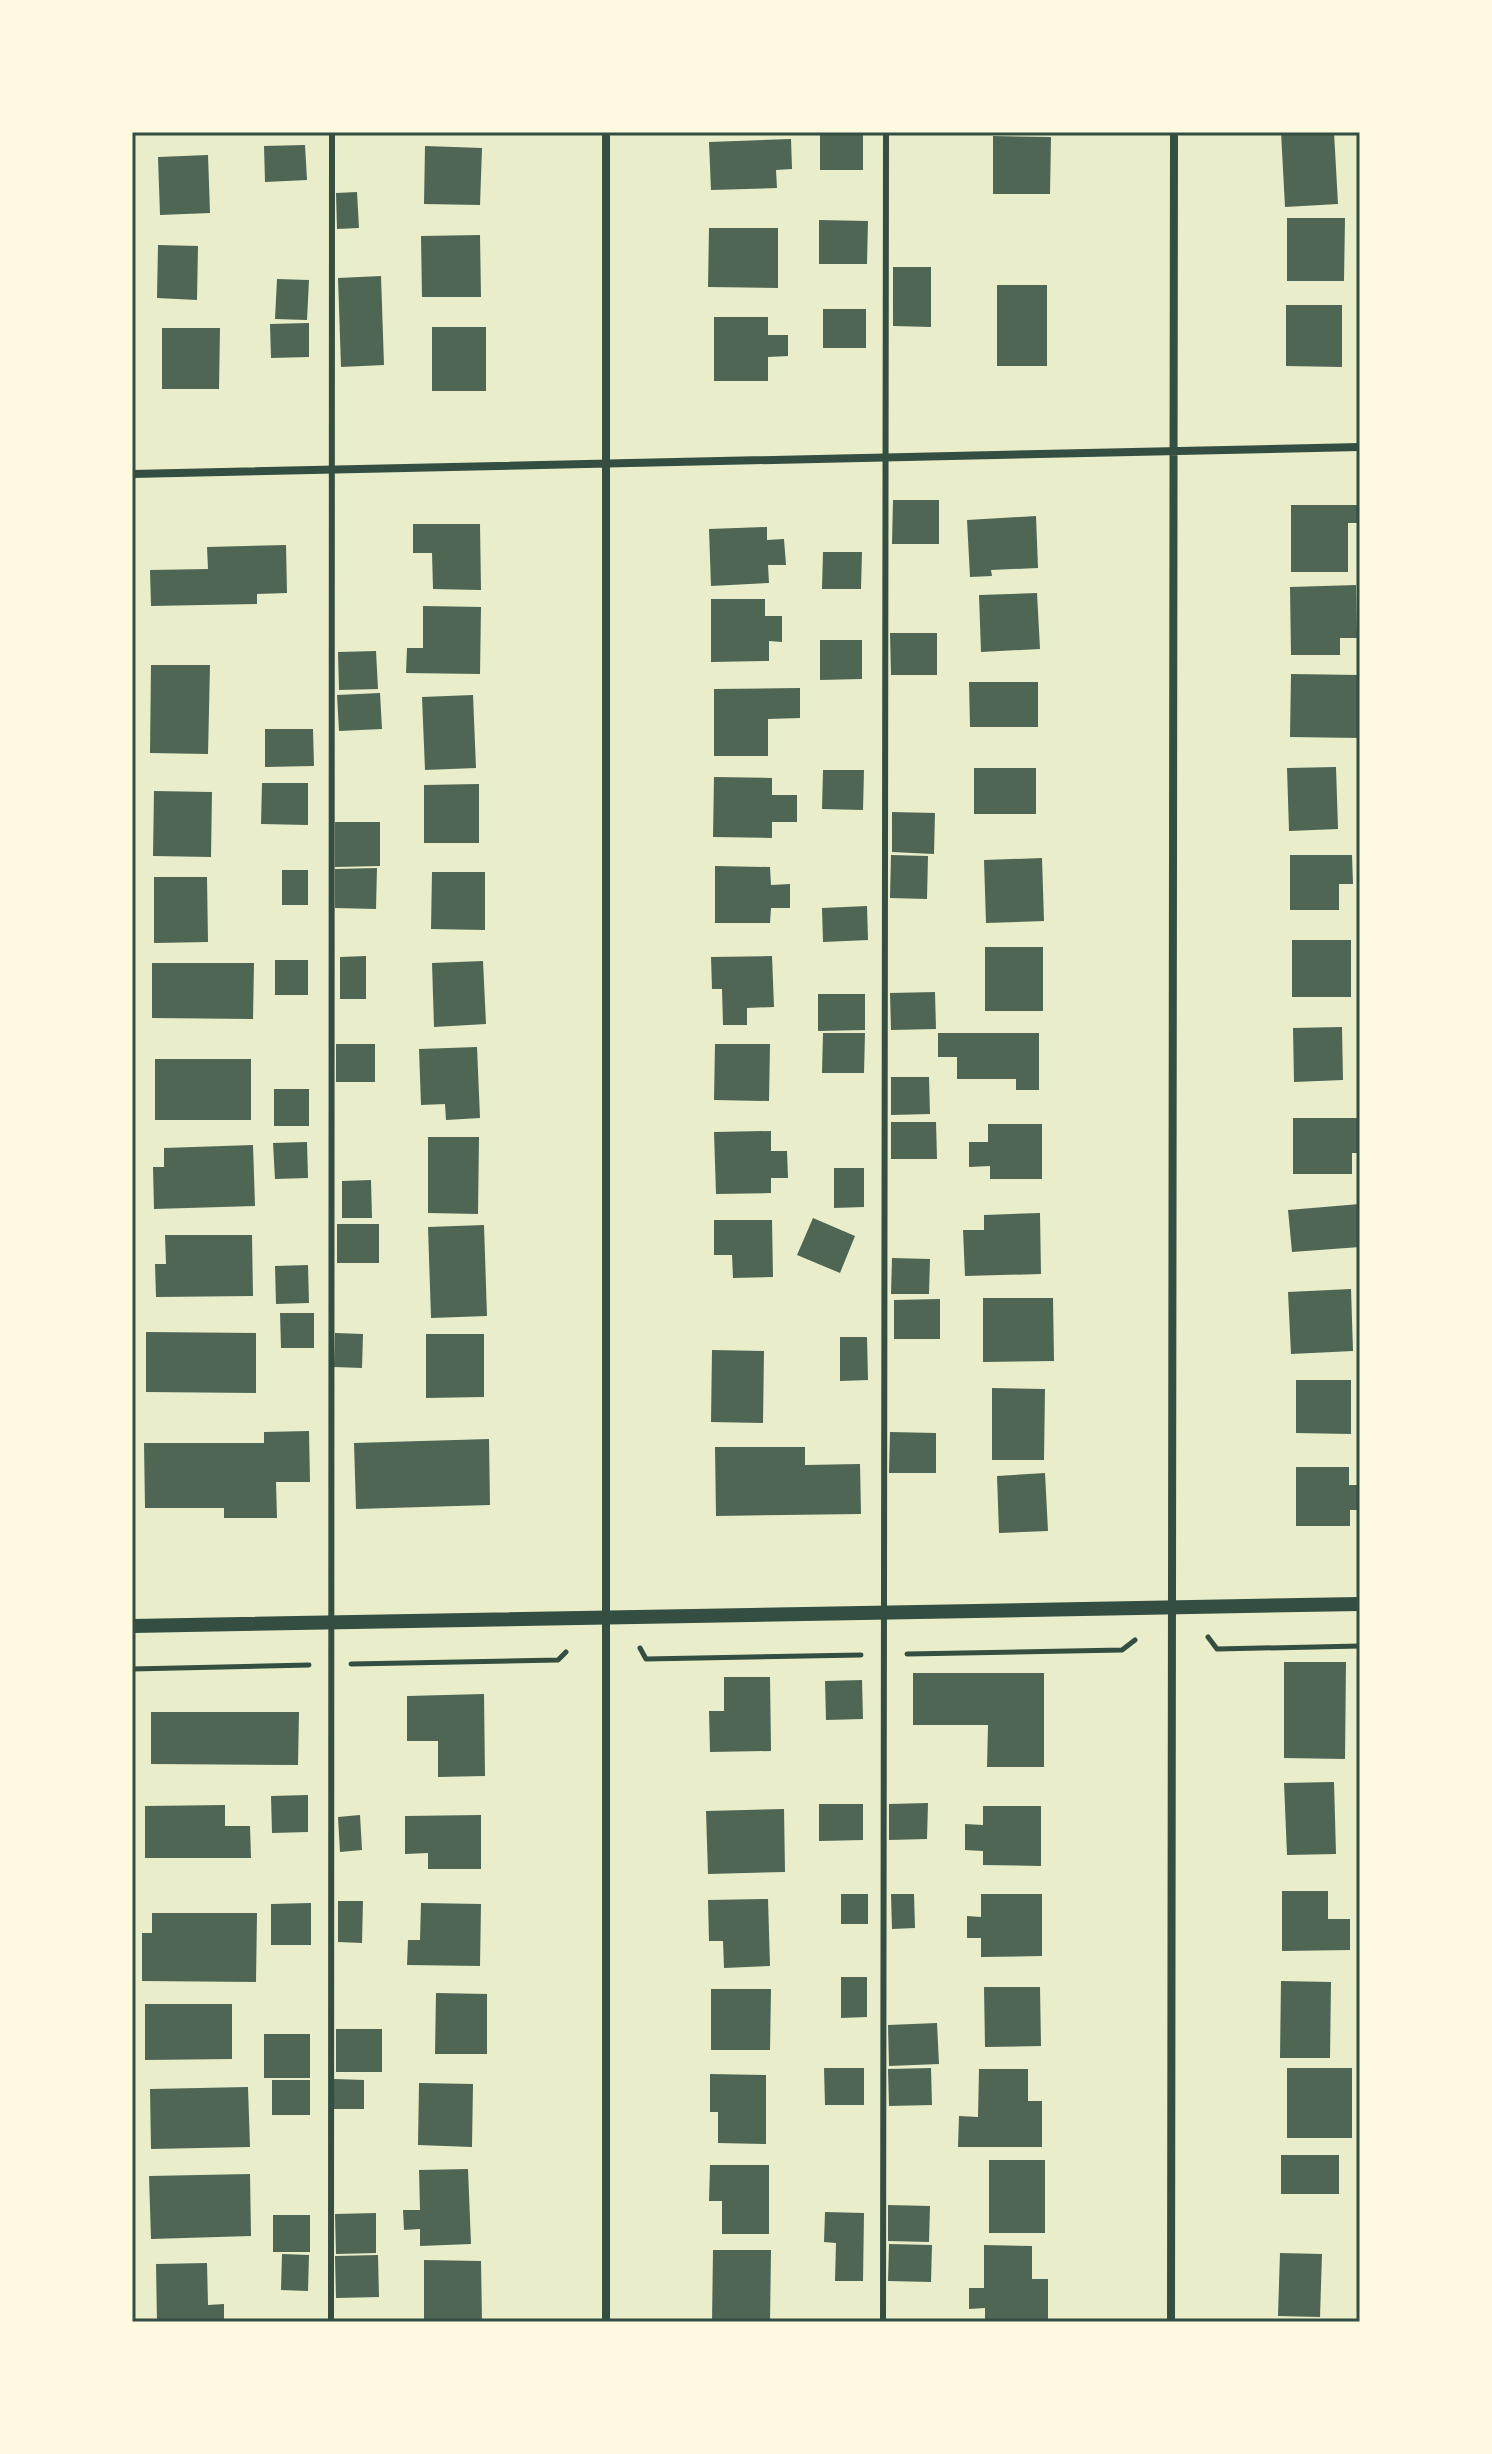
<svg xmlns="http://www.w3.org/2000/svg" width="1492" height="2454" font-family="'IBM Plex Sans',sans-serif">
	<style>
		.building { fill: #4f6655 }
		.lines { fill: none; stroke-linecap: round; stroke-linejoin: round }
		.path { stroke: #344e41; stroke-width: 5 }
		.service { stroke: #344e41; stroke-width: 6 }
		.minor { stroke: #344e41; stroke-width: 8 }
		.tertiary { stroke: #344e41; stroke-width: 14 }
		.neatline { fill: none; stroke: #344e41; stroke-width: 3 }
	</style>
	<rect width="100%" height="100%" fill="#e9edc9"/>
	<path class="building" d="M820,132L863,133V170H820Z
		M1281,132H1334L1338,204L1285,207Z
		M993,136L1051,137L1050,194H993Z
		M791,139L792,169L776,170L777,188L711,190L709,142Z
		M305,145L307,180L265,182L264,146Z
		M425,146L482,148L480,205L424,204Z
		M208,155L210,213L160,215L158,157Z
		M357,192L359,228L337,229L336,193Z
		M1287,218H1345L1344,281H1287Z
		M819,220L868,221L867,264H819Z
		M709,228H778V288L708,287Z
		M480,235L481,297H422L421,236Z
		M158,245L198,246L197,300L157,298Z
		M893,267H931V327L893,326Z
		M381,276L384,365L341,367L338,278Z
		M277,279L309,280L307,320L275,319Z
		M997,285H1047V366H997Z
		M1286,305H1342V367L1286,366Z
		M823,309H866V348H823Z
		M714,317H768V335H788V356L768,357V381H714Z
		M309,323V357L271,358L270,324Z
		M432,327H486V391H432Z
		M162,328H220L219,389H162Z
		M893,500H939V544H892Z
		M1291,505H1360V523H1348V572H1291Z
		M1036,516L1038,568L991,570L992,576L970,577L967,520Z
		M413,524H480L481,590L433,589L432,553H413Z
		M767,527V540L784,539L786,565H768L769,583L711,586L709,529Z
		M286,545L287,593L257,594V604L151,606L150,570L208,569L207,547Z
		M823,552H862L861,589H822Z
		M1356,585L1357,638H1340V655H1291L1290,587Z
		M1037,593L1040,649L981,652L979,595Z
		M711,599H765V616H782V642L769,641V661L711,662Z
		M423,606L481,607L480,674L406,673L407,648H423Z
		M890,633H937V675H891Z
		M820,640H862V679L820,680Z
		M376,651L378,689L339,690L338,652Z
		M151,665H210L208,754L150,753Z
		M1291,674L1360,675V738L1290,737Z
		M969,682H1038V727H970Z
		M800,688V718L768,719V756H714V689Z
		M380,693L382,729L339,731L337,695Z
		M473,695L476,768L425,770L422,697Z
		M265,729H313L314,766L265,767Z
		M1336,767L1338,829L1289,831L1287,768Z
		M974,768H1036V814H974Z
		M823,770H864L863,810L822,809Z
		M714,777L772,778V795H797V822H772V838L713,837Z
		M262,783H308V825L261,824Z
		M479,784V843H424V785Z
		M154,791L212,792L211,857L153,856Z
		M892,812L935,813L934,854L892,852Z
		M335,822H380V866L335,867Z
		M891,855L928,856L927,899L890,898Z
		M1290,855H1352L1353,884H1339V910H1290Z
		M1042,858L1044,921L986,923L984,860Z
		M715,866L770,867L771,885L790,884V908H771L770,923H715Z
		M377,868L376,909L335,908V869Z
		M282,870H308V905H282Z
		M432,872H485V930L431,929Z
		M154,877H207L208,942L154,943Z
		M867,906L868,940L823,942L822,908Z
		M1292,940H1351V997H1292Z
		M985,947H1043V1011H985Z
		M366,956V999H340V957Z
		M772,956L774,1007L747,1008V1025H723L722,989H712L711,957Z
		M275,960H308V995H275Z
		M483,961L486,1024L434,1027L432,963Z
		M152,963H254L253,1019L152,1018Z
		M935,992L936,1029L891,1030L890,993Z
		M818,994H865V1030L818,1031Z
		M1342,1027L1343,1080L1294,1082L1293,1028Z
		M823,1033H865L864,1073H822Z
		M938,1033H1039V1090H1016V1079H957V1057H938Z
		M336,1044H375V1082H336Z
		M715,1044H770L769,1101L714,1100Z
		M477,1047L480,1118L446,1120L445,1104L421,1105L419,1049Z
		M155,1059H251V1120H155Z
		M891,1077H929L930,1114L891,1115Z
		M274,1089H309V1126H274Z
		M1293,1118H1360V1153H1352V1174H1293Z
		M891,1122H936L937,1159H891Z
		M988,1124H1042V1179H990V1166L969,1167V1142H988Z
		M771,1131V1151H787L788,1178H771V1193L716,1194L714,1132Z
		M428,1137H479L478,1214L428,1213Z
		M307,1142L308,1178L275,1179L273,1143Z
		M253,1145L255,1206L154,1209L153,1167H164V1148Z
		M834,1168H864V1207L834,1208Z
		M371,1180L372,1218H342V1181Z
		M1360,1204V1247L1292,1252L1288,1210Z
		M1040,1213L1041,1274L965,1276L963,1230H984V1215Z
		M813,1218L855,1236L840,1273L797,1255Z
		M714,1220H772L773,1277L733,1278L732,1255H714Z
		M337,1224H379V1263H337Z
		M484,1225L487,1316L431,1318L428,1227Z
		M165,1235H252L253,1296L156,1297L155,1264H166Z
		M892,1258L930,1259L929,1294H891Z
		M308,1265L309,1303L276,1304L275,1266Z
		M1351,1289L1353,1351L1291,1354L1288,1292Z
		M983,1298H1053L1054,1361L983,1362Z
		M940,1299V1339H894V1300Z
		M280,1313H314V1348H281Z
		M146,1332L256,1333V1393L146,1392Z
		M335,1333L363,1334L362,1368L334,1367Z
		M426,1334H484V1397L426,1398Z
		M840,1337H867L868,1380L840,1381Z
		M712,1350L764,1351L763,1423L711,1422Z
		M1296,1380H1351V1434L1296,1433Z
		M992,1388L1045,1389L1044,1460H992Z
		M309,1431L310,1482H276L277,1518H224V1508H145L144,1443H264V1432Z
		M890,1432L936,1433V1473H889Z
		M489,1439L490,1505L356,1509L354,1443Z
		M715,1447H805V1465L860,1464L861,1514L716,1516Z
		M1296,1467H1349V1485H1360V1510H1350V1526H1296Z
		M1045,1473L1048,1531L999,1533L997,1476Z
		M1284,1662H1346L1345,1759L1284,1758Z
		M913,1673H1044V1767H987L988,1725H913Z
		M724,1677H770L771,1751L710,1752L709,1711H724Z
		M862,1680L863,1719L826,1720L825,1681Z
		M484,1694L485,1776L438,1777V1741H407V1696Z
		M151,1712H299L298,1765L151,1764Z
		M1334,1782L1336,1854L1287,1855L1284,1783Z
		M308,1795V1832L272,1833L271,1796Z
		M928,1803L927,1839L889,1840V1804Z
		M819,1804H863V1840L819,1841Z
		M225,1805V1826H250L251,1858H145V1806Z
		M983,1806H1041V1866L983,1865V1851L965,1850V1824L983,1825Z
		M784,1809L785,1872L708,1874L706,1811Z
		M360,1815L362,1850L340,1852L338,1817Z
		M481,1815V1869H428V1853L405,1854V1816Z
		M1282,1891H1328V1919H1350V1950L1282,1951Z
		M841,1894H868V1924H841Z
		M891,1894H914L915,1928L892,1929Z
		M981,1894H1042V1956L981,1957V1938H967V1916L981,1917Z
		M768,1899L770,1966L724,1968L723,1941H709L708,1900Z
		M338,1901H363L362,1943L338,1942Z
		M311,1903V1945H271V1904Z
		M421,1903L481,1904L480,1966L407,1965L408,1940H420Z
		M152,1913H257L256,1982L142,1981V1933H152Z
		M841,1977H867V2017L841,2018Z
		M1281,1981L1331,1982L1330,2058H1280Z
		M984,1987H1040L1041,2046L985,2047Z
		M711,1989H771L770,2050H711Z
		M436,1993L487,1994V2054H435Z
		M145,2004H232V2059L145,2060Z
		M937,2023L939,2064L889,2066L888,2025Z
		M336,2029H382V2072H336Z
		M264,2034H310V2078H264Z
		M824,2068H864V2105H825Z
		M931,2068L932,2105L889,2106L888,2069Z
		M1287,2068H1352V2138H1287Z
		M979,2069H1028V2101H1042V2147H958L959,2116L978,2117Z
		M710,2074L766,2075V2144L718,2143V2112H710Z
		M334,2079L364,2080V2109H334Z
		M272,2080H310V2115H272Z
		M419,2083L473,2084L472,2147L418,2145Z
		M248,2087L250,2147L151,2149L150,2089Z
		M1281,2155H1339V2194H1281Z
		M989,2160H1045V2233H989Z
		M710,2165H769V2234H722V2201H709Z
		M468,2169L471,2244L420,2246V2229L404,2230L403,2210H420L419,2170Z
		M250,2174L251,2236L151,2239L149,2176Z
		M888,2205L930,2206L929,2242L888,2241Z
		M825,2212L864,2213L863,2281H835L836,2243L824,2242Z
		M376,2213V2253L336,2254L335,2214Z
		M273,2215H310V2252H273Z
		M889,2244L932,2245L931,2282L888,2281Z
		M984,2245L1032,2246V2279H1048V2322L985,2321V2308L969,2309V2288H984Z
		M713,2250H771L770,2322H712Z
		M1280,2253L1322,2254L1320,2317L1278,2316Z
		M282,2254L309,2255L308,2291L281,2290Z
		M378,2255L379,2297L336,2298L335,2256Z
		M424,2260L481,2261L482,2322H424Z
		M207,2263L208,2305L224,2304V2320L157,2322L156,2264Z"/>
	<g class="lines">
		<path class="path" d="M1208,1637L1217,1649L1360,1646
			M640,1648L646,1659L861,1655
			M907,1654L1122,1650L1135,1640
			M351,1664L558,1660L566,1652
			M132,1669L309,1665"/>
		<path class="service" d="M331,2322L332,132
			M883,2322L886,132"/>
		<path class="minor" d="M606,132V2322
			M132,474L1360,447
			M1171,2322L1174,132"/>
		<path class="tertiary" d="M132,1626L1360,1604"/>
	</g>
	<rect width="1492" height="2454" fill="none" stroke="#fefae0" stroke-width="268"/>
	<rect x="134" y="134" width="1224" height="2186" class="neatline"/>
</svg>
